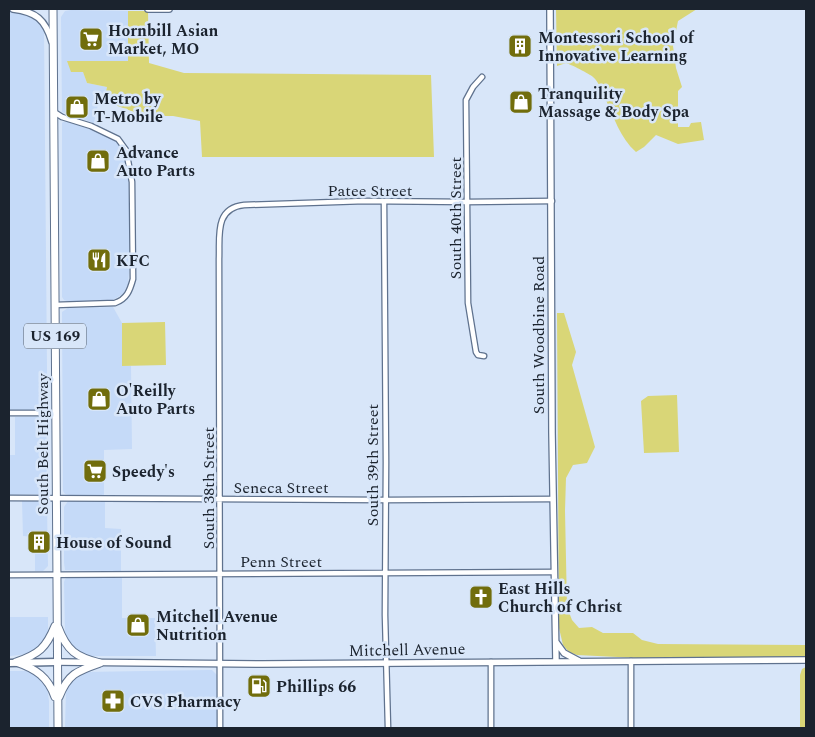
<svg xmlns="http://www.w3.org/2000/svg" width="815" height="737" font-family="Spectral,serif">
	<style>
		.built { fill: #c5daf8 }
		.green { fill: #d9d677 }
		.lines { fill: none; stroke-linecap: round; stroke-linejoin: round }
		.minor-casing { stroke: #5f728e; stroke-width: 7 }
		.tertiary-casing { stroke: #5f728e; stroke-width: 8 }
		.secondary-casing { stroke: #5f728e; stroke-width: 9 }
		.primary-casing { stroke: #5f728e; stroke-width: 9 }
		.minor { stroke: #fff; stroke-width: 4.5 }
		.tertiary { stroke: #fff; stroke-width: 5.5 }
		.secondary { stroke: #fff; stroke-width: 6 }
		.primary { stroke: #fff; stroke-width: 7 }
		.labels { text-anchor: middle; stroke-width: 5; stroke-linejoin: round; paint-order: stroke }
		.shield { fill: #d8e6f9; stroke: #545e6b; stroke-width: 1 }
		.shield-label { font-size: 15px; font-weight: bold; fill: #1b232e }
		.poi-label { font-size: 16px; font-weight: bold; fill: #1b232e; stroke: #d8e6f9; text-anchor: start }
		.street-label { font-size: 16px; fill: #1b232e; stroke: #d8e6f9 }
	</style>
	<rect width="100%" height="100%" fill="#d8e6f9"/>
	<path class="built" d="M71,10L128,11V61H68L83,72L87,83L107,87L104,101L99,100L94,123L62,112L61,17L65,11Z
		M9,12H21L36,18L44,30L47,368V407L43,410H9Z
		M63,122H67L90,129L109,136L117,141L125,152L129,180V273L128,284L123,294L111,301H67L64,300L62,297V123Z
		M113,307L122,323V366H131L132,449L104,450V496L69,495L65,494L63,491L62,312L68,308Z
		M15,417H43L47,422V492L46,494L10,495V455H15Z
		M22,501H42L47,505L48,566L43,571H35V537L23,536Z
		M68,501L105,502V528L121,529V571L65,570L64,563V507Z
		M69,577H122V618H155L156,656H90L75,651L66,640L65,634L64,582L65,579Z
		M9,617H48V634L43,646L29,654L10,656Z
		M208,670H212L217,675V728H65L66,690L72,679L83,672Z
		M9,671H26L32,673L38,676L47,686L49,701V728H9Z"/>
	<path class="green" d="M556,9H697L678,21L673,46L676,68L682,87L678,91V127H689L691,123L701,122L704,140L678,144L656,135L644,147L636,152C620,138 614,117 605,98C602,92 599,82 593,77C590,74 570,64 566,63L557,66Z
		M128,11H148L149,63L184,73L431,75L434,157H202L200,121L173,116H145L104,101L107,87L87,83L83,72H71L67,61H128Z
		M557,313H564L576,352L572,365L595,447L587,463L573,465L566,478L565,511L567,607L572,620L579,628L592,627L603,633H633L642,640L658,644L806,645V657L638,658L577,655L569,652L563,645L559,628Z
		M165,322L166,365L122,366V323Z
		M677,395L679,452L644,453L641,401L648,396Z
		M806,667V728H800V675L802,669Z"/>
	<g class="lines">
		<g class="minor-casing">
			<path id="minor" d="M482,77L473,87L466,100L468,303L476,352L478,355L484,356
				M54,112L62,117L91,126L118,139L126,150L132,182L133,279C130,290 127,299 115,303L55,305
				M384,202L386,462L385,615L388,728
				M9,413H55
				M9,498L385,500L553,499
				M9,575L554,572
				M631,661V728
				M491,662V728
				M220,728L219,259C220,237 214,208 244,205L365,201L467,202L552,201"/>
		</g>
		<g class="tertiary-casing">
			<path id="tertiary" d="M13,9C36,12 45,19 52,42
				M148,9H169
				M550,9L552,433L556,662
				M556,642L564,653L579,661
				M56,662L262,664L806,660"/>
		</g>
		<g class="secondary-casing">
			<path id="secondary" d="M9,663L56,662"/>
		</g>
		<g class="primary-casing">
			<path id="primary" d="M53,9L58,728
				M58,627C67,651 76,657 100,663
				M16,662C36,669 48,677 55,697
				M16,662C39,654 46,648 55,626
				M59,697C68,674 77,671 100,663"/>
		</g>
		<use href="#minor" class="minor"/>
		<use href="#tertiary" class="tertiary"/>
		<use href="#secondary" class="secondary"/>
		<use href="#primary" class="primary"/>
	</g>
	<defs>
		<g id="supermarket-square" transform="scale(1.25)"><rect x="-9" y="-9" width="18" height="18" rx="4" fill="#716d0c" stroke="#d8e6f9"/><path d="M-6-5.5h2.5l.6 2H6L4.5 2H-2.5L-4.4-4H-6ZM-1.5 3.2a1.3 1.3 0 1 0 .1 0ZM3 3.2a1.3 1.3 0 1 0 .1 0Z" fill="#fff"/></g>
		<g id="building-square" transform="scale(1.25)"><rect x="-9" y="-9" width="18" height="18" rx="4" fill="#716d0c" stroke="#d8e6f9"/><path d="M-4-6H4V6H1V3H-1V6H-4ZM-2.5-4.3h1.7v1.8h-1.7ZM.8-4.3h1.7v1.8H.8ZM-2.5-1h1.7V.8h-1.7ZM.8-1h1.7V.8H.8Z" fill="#fff"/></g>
		<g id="shop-square" transform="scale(1.25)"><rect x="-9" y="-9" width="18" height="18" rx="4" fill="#716d0c" stroke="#d8e6f9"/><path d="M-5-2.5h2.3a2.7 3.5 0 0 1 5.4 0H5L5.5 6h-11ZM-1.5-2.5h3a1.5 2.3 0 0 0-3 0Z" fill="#fff"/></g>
		<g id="restaurant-square" transform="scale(1.25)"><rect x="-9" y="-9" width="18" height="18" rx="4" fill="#716d0c" stroke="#d8e6f9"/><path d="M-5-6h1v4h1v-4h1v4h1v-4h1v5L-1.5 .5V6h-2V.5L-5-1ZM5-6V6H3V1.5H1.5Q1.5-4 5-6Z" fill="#fff"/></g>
		<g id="church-square" transform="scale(1.25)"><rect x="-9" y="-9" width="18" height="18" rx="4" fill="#716d0c" stroke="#d8e6f9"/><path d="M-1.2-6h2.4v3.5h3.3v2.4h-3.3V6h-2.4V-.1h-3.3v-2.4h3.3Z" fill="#fff"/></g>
		<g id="fuel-square" transform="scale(1.25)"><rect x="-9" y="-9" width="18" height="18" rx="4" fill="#716d0c" stroke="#d8e6f9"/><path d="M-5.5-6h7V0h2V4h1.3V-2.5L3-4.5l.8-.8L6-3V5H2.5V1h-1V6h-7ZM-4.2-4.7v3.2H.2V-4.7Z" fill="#fff"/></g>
		<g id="pharmacy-square" transform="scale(1.25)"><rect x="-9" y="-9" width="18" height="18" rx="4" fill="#716d0c" stroke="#d8e6f9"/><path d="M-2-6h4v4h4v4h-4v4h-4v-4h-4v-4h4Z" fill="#fff"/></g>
	</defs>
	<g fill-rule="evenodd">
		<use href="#supermarket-square" x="91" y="39"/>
		<use href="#building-square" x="520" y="46"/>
		<use href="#shop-square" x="521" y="102"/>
		<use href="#shop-square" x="77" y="107"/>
		<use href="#shop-square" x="98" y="161"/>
		<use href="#restaurant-square" x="99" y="260"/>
		<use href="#shop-square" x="99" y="399"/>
		<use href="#supermarket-square" x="95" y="471"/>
		<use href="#building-square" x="39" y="542"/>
		<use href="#church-square" x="481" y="597"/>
		<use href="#shop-square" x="138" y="625"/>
		<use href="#fuel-square" x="259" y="686"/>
		<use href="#pharmacy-square" x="113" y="701"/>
	</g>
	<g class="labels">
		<rect class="shield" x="24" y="323.5" width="62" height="25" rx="4"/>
		<g class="shield-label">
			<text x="55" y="341">US 169</text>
		</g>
		<g class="poi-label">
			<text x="108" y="36">Hornbill Asian<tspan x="108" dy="18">Market, MO</tspan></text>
			<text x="538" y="43">Montessori School of<tspan x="538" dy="18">Innovative Learning</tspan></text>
			<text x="538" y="99">Tranquility<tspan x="538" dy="18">Massage &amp; Body Spa</tspan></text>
			<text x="94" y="104">Metro by<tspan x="94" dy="18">T-Mobile</tspan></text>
			<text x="116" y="158">Advance<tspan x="116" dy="18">Auto Parts</tspan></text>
			<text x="116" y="266">KFC</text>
			<text x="116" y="396">O'Reilly<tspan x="116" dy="18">Auto Parts</tspan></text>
			<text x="112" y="477">Speedy's</text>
			<text x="56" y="548">House of Sound</text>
			<text x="498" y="594">East Hills<tspan x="498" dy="18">Church of Christ</tspan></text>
			<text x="156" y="622">Mitchell Avenue<tspan x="156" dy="18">Nutrition</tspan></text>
			<text x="276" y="692">Phillips 66</text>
			<text x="130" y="707">CVS Pharmacy</text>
		</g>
		<g class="street-label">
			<text x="370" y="196">Patee Street</text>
			<text transform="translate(455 218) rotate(-90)" y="6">South 40th Street</text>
			<text transform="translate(538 335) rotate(-90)" y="6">South Woodbine Road</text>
			<text transform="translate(42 444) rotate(-90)" y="6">South Belt Highway</text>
			<text transform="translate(372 465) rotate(-90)" y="6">South 39th Street</text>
			<text x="281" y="493">Seneca Street</text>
			<text transform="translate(208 488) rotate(-90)" y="6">South 38th Street</text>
			<text x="281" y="567">Penn Street</text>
			<text transform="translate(407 649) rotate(-1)" y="6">Mitchell Avenue</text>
		</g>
	</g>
	<rect width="815" height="737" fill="none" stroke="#1b232e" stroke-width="20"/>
</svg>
